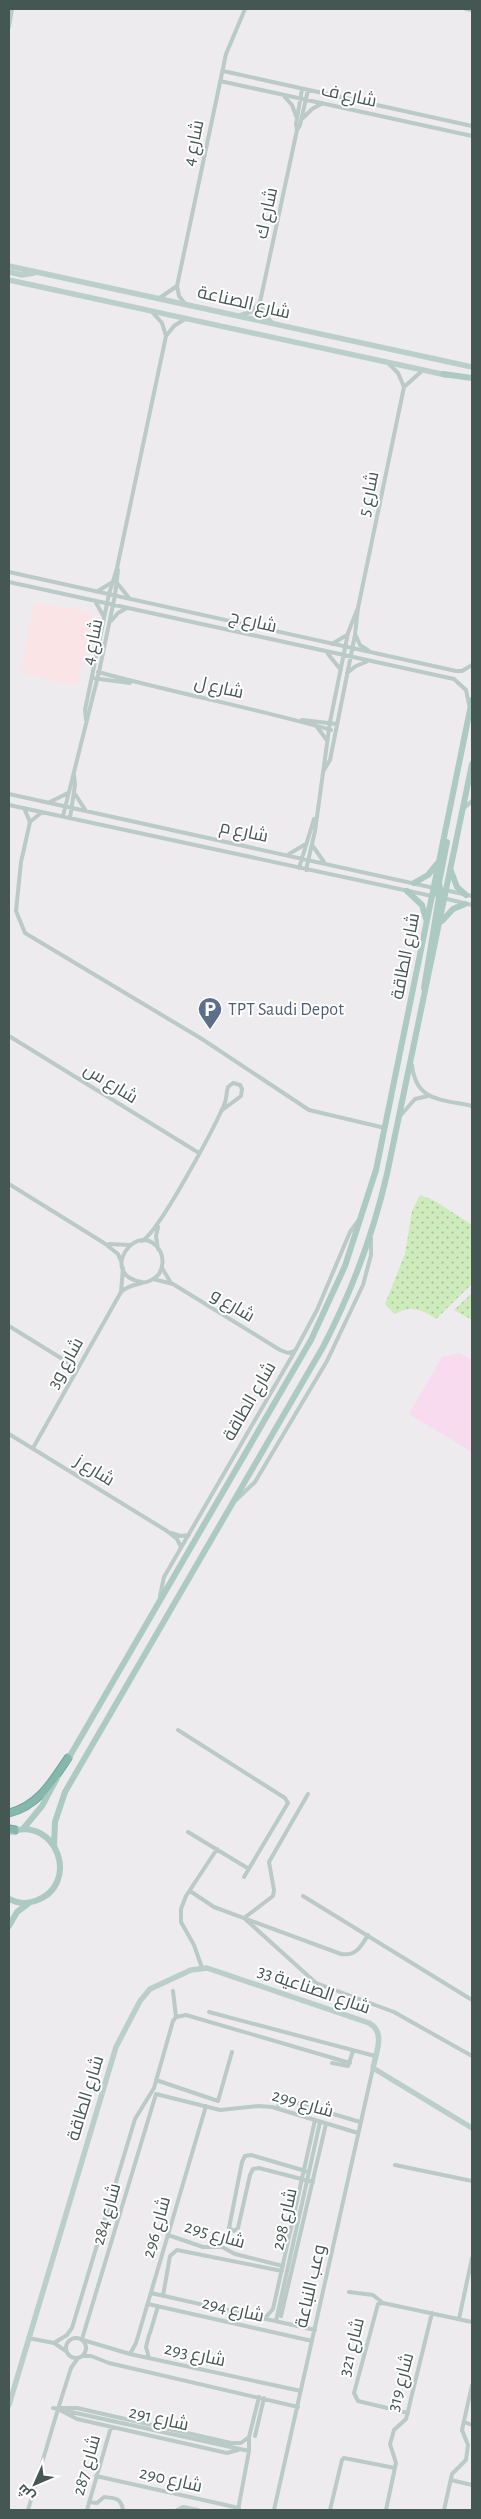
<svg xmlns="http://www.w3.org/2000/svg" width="481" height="2519" font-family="'Alegreya Sans',Cairo,sans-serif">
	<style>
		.commercial { fill: #fae4e5 }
		.medical { fill: #f8dbef }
		.grass { fill: url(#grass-dots) }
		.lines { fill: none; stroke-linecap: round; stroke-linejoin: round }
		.highway-casing { stroke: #70a498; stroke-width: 9 }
		.street { stroke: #bacac6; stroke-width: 4 }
		.secondary { stroke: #bacfca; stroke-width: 5.5 }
		.primary { stroke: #acc9c2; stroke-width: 6 }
		.highway { stroke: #85b8ac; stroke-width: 7 }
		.labels { text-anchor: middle; stroke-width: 4; stroke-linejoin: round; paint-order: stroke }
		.street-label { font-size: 18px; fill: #455752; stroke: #fff }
		.service-label { font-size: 18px; fill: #4e5e75; stroke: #fff; text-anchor: start }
	</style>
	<defs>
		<pattern id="grass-dots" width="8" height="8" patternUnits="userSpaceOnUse" patternTransform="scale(1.25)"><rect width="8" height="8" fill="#cdebbb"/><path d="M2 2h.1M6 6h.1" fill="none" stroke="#a8c19b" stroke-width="1.8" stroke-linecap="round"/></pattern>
	</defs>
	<rect width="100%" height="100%" fill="#eeebee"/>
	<path class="commercial" d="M34,602L93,612L77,686L21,673Z"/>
	<path class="medical" d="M460,1353L472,1360V1452L409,1414L442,1357Z"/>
	<path class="grass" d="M420,1195L435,1201L472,1225V1284L436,1319C422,1309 411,1305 395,1314L385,1304L405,1254L412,1211Z
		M472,1293V1320L454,1310Z"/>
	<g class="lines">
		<g class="highway-casing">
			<path id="highway" d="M9,1813C38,1806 52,1782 68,1758
				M9,1829L15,1830"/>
		</g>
		<path class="street" d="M466,9L472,10
			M9,27L12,9
			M223,71L472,126
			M220,81L472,136
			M283,95L292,105L296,116
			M303,118L312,109L323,103
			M297,130L300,125L308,90
			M158,299L177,286
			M260,302L265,316L273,323
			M186,305L179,296L177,286L226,54L245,9
			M240,315L251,312L260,302L297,130L296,124L302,89
			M166,336L174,326L185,319
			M404,387L423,370
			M9,572L456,671H462L472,665
			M9,582L454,679L466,690L469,704
			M117,583L130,599
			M98,591L111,583
			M95,601L104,617
			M111,621L118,613L127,608
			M356,636L360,645L369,651
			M332,644L347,635
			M328,654L341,670
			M98,672C175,693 254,708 331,730
			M347,673L356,666L366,662
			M92,678L130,683
			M86,720L85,710L109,594L117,568L166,336L162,323L153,313
			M302,720L337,724
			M317,727L326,739
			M324,770L330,760L355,635L358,608L404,387L398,373L389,364
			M9,794L434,888
			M75,794L86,811
			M50,802L68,793
			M9,805L432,896
			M24,808L30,822L21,862L16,911L25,933L202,1039L309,1110L385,1128
			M464,808L472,801
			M63,816L99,672L115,595L118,570
			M70,818L75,785L74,775
			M30,822L42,812
			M312,845L324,862
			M289,854L304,845
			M299,868L314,819
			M306,870L315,831L330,722L348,633L357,610
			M445,890L472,896
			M443,898L472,905
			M9,1036L199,1153
			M412,1065C416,1102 441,1099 472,1106
			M401,1115L415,1099L428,1096
			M9,1184L104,1243L118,1254L121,1261
			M158,1227L156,1236L158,1249
			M142,1241C159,1232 214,1128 224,1105C227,1099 226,1093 228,1087L233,1083L240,1085L242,1089L241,1096L221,1111
			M109,1244L129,1245
			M162,1268L171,1283
			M153,1279L173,1284L280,1350L288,1353L295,1351
			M121,1292C132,1281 150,1286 159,1274C163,1267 164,1258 160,1251C139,1216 96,1275 142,1282
			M9,1326L77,1368
			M9,1434L167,1531L177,1539L181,1547
			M33,1448L121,1292L123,1268
			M236,1500L255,1482L327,1361L363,1285L371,1255V1239
			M171,1533L181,1536L189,1535
			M160,1596L164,1577L295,1351L317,1310L350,1232L358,1221
			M178,1730L285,1798L288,1803L244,1877
			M308,1794L269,1862L274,1890L273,1896L244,1918L316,1983L394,2012L472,2056
			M188,1832L249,1869
			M190,1891L214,1907L341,1954C356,1956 361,1947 368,1935
			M303,1896L472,2000
			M202,1968L194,1945L181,1922V1909L186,1896L217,1849
			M173,1991L176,2017
			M209,2012L375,2056
			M332,2063L348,2066L353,2051
			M156,2080L218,2101L232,2052
			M278,2108L280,2098L360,2122
			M395,2165L472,2181
			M309,2172L251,2155L245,2156L242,2162L229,2228L234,2231L238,2228L250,2175L253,2169L259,2168L313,2182
			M168,2235L203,2247H222L235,2254L283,2266
			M349,2292L373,2295L383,2303
			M151,2293L315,2330
			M163,2296L170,2256L177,2250L282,2271
			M148,2304L312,2341
			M281,2316L326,2124
			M264,2319L273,2309L315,2120
			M459,2319L472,2258
			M276,2321L320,2122
			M150,2333L158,2306
			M66 2348a10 10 0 1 1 20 0a10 10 0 1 1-20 0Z
			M28,2338L54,2343L66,2351
			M82,2339L156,2094L220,2110L258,2106L272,2107L358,2133
			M83,2340L130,2354L301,2391
			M54,2343L67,2335L72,2328L135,2119L154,2088L173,2021L176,2017L186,2015L350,2063
			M130,2354L136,2343L206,2106
			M82,2356H91L109,2363L298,2407
			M149,2358L146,2347L149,2335
			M53,2408L249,2451L238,2510
			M60,2408H77L231,2443H241L249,2437
			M60,2410L77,2419L227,2453L238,2450
			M408,2413L358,2401L354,2393L378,2304L383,2303L472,2322
			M464,2422L472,2425
			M255,2436L264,2398
			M249,2451V2437L259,2397
			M96,2476L239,2508
			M451,2480L472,2485
			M89,2502L97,2503L104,2497C115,2498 121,2498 123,2510
			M28,2510L58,2409L71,2368L78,2358
			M87,2510L111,2427
			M177,2510L183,2507L198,2510
			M274,2510L373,2068
			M330,2510L342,2460L344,2458L395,2468
			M386,2510L396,2463L390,2444L394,2430L406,2419L432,2313
			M444,2510L452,2474L466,2460L468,2445L462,2430L472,2385"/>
		<path class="secondary" d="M9,266L472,367
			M9,272L22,275L34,273
			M9,280L446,375
			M9,2405L116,2047L140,2001L150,1989L191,1970L207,1968L369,2023C386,2032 376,2053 373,2068L472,2128"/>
		<path class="primary" d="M443,374L472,378
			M451,871L457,887L466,895
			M414,883L428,875L437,864
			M407,891L422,905L426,919
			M441,894L439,883L447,842
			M442,921L453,909L465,904
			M424,988L439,897L434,888
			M67,1761L311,1340L345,1266L376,1170L472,700
			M23,1829L42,1806L57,1778
			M54,1846L55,1822L65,1792L323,1347C352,1291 373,1235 387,1174L472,764
			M9,1899C17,1903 27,1904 35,1901C81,1886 58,1815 10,1832
			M9,1926L17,1912L29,1903"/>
		<use href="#highway" class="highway"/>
	</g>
	<defs>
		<g id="parking-pin" transform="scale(1.25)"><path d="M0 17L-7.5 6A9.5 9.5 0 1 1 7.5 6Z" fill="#5c6f8a" stroke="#fff"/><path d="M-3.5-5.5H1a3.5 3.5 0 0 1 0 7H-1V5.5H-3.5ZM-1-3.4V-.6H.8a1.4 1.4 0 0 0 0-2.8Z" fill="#fff"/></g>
	</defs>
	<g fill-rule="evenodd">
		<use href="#parking-pin" x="210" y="1009"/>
	</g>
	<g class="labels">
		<g class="street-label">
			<text transform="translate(349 95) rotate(12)" y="6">شارع ف</text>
			<text transform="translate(193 143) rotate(-78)" y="6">شارع 4</text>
			<text transform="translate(266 213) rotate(-78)" y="6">شارع ك</text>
			<text transform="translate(244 302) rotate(13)" y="6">شارع الصناعة</text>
			<text transform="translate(368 494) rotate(-78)" y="6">شارع 5</text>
			<text transform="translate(253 621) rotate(13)" y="6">شارع ج</text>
			<text transform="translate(92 642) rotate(-78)" y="6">شارع 4</text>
			<text transform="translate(219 687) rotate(13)" y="6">شارع ل</text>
			<text transform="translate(244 831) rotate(12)" y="6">شارع م</text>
			<text transform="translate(405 956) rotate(-79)" y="6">شارع الطاقة</text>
			<text transform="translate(111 1083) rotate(32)" y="6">شارع س</text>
			<text transform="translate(233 1305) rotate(31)" y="6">شارع و</text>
			<text transform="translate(65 1363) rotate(-61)" y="6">شارع و3</text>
			<text transform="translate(249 1401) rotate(-60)" y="6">شارع الطاقة</text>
			<text transform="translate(95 1470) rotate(32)" y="6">شارع ز</text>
			<text transform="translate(314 1989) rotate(19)" y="6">شارع الصناعية 33</text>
			<text transform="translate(85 2098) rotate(-73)" y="6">شارع الطاقة</text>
			<text transform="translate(303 2103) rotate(16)" y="6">شارع 299</text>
			<text transform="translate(106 2214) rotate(-74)" y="6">شارع 284</text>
			<text transform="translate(284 2219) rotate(-77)" y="6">شارع 298</text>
			<text transform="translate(156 2227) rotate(-74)" y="6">شارع 296</text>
			<text transform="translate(215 2234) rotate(16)" y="6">شارع 295</text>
			<text transform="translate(310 2286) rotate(-77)" y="6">وعب النباعة</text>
			<text transform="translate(233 2309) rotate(13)" y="6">شارع 294</text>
			<text transform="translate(351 2347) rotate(-76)" y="6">شارع 321</text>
			<text transform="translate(195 2354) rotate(12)" y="6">شارع 293</text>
			<text transform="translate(400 2382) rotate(-75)" y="6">شارع 319</text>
			<text transform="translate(159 2418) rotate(13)" y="6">شارع 291</text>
			<text transform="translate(86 2465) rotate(-74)" y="6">شارع 287</text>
			<text transform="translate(171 2479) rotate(13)" y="6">شارع 290</text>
		</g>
		<g class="service-label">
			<text x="228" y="1015">TPT Saudi Depot</text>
		</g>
	</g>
	<rect width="481" height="2519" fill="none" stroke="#455752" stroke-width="20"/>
	<g transform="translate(35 2484) rotate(225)" stroke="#ffffff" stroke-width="4" paint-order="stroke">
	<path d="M0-4L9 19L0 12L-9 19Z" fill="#455752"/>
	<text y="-8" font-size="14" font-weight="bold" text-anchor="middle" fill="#455752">ش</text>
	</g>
</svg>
